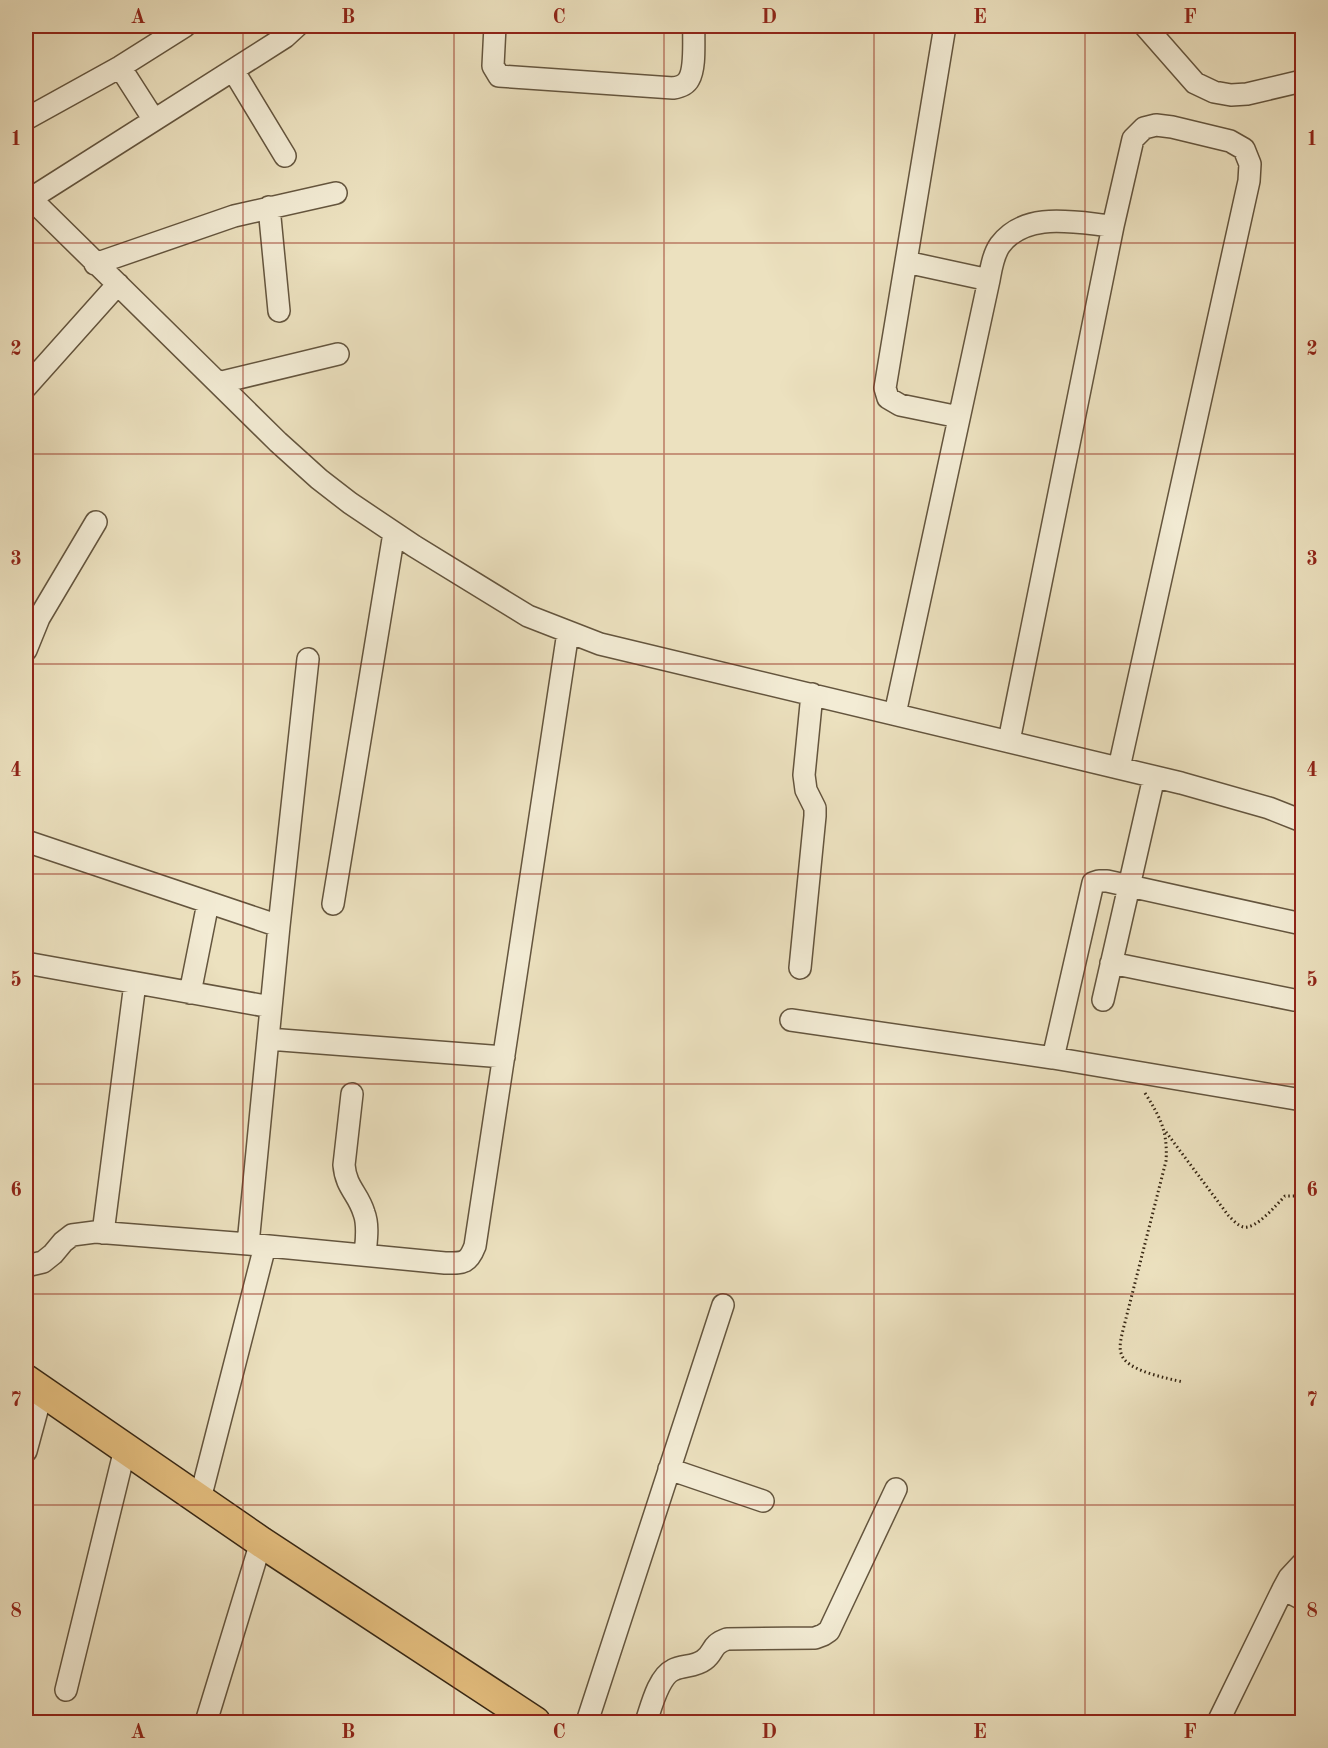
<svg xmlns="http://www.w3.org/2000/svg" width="1328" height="1748" font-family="'Old Standard TT',serif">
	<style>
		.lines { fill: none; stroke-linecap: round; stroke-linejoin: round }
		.minor-casing { stroke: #64553e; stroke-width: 24 }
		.highway-casing { stroke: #362613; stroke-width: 33 }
		.path { stroke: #362613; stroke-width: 3; stroke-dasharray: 1.5 3; stroke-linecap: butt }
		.minor { stroke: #f3ecd5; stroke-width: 21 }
		.highway { stroke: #e6c080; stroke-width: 30 }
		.grid { fill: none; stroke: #8f2418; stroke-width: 1.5; stroke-opacity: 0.55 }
		.neatline { fill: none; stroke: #8f2418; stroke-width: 2 }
		.grid-label { font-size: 20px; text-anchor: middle; font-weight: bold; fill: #8f2418 }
	</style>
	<rect width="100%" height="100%" fill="#ece1bf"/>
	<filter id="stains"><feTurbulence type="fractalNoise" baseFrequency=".00333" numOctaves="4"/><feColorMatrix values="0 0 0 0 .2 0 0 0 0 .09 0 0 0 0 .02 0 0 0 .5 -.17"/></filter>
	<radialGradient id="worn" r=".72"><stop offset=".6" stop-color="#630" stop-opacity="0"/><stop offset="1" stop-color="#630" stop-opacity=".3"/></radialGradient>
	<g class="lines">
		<g class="minor-casing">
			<path id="minor" d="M495,26L493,66L499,76L673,88C680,87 686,85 689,79C696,67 693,40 694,26
				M945,26L885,388L888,398L900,405L959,417
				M1145,26L1195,83L1214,92L1231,95L1247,94L1302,81
				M120,67L154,120
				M233,70L285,156
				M26,119L120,67L185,26
				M26,194L278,442L319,479L350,503L414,546L528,616L600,644L1181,783L1269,808L1302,821
				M30,199L285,37L297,26
				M269,207L279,311
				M906,262L989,280
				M95,264L234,216L336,193
				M218,383L338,354
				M26,387L118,284
				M26,650L39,618L96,522
				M895,714L989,280C991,269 993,255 1000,245C1026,210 1077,223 1113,226
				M1009,741L1113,226L1133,139L1144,128L1156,125L1172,127L1230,141L1244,149L1250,164L1249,181L1119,768
				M26,841L279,926
				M333,904L394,533
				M26,963L271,1007
				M1111,963L1294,1000
				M800,968L815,816V808L806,790L804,775L812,694
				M190,993L208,903
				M1103,1000L1154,777
				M791,1020L1053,1058L1302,1100
				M268,1039L504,1057
				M1053,1058L1093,883L1099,881H1107L1302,924
				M352,1094L344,1165C346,1188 358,1193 364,1213C369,1226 366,1242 365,1255
				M103,1233L135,983
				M248,1244L279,926L308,659
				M26,1266L43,1262L53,1254L63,1242L72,1235L95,1232L248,1244L445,1263C463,1263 468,1264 475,1246L568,632
				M26,1451L42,1392
				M669,1469L763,1501
				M200,1499L265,1246
				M1283,1589L1302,1599
				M66,1690L125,1449
				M206,1722L261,1542
				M587,1722L723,1305
				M646,1722C651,1708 658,1677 673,1670C682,1665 695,1667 704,1660C715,1652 710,1645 727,1639L815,1638L823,1635L829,1631L896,1489
				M1218,1722L1283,1589L1289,1578L1302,1564"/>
		</g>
		<g class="highway-casing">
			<path id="highway" d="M26,1380L261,1542L535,1722"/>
		</g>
		<path class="path" d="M1145,1093C1160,1117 1168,1131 1166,1161L1122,1334C1121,1339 1119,1347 1121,1353C1125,1371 1167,1378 1183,1382
			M1166,1132L1228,1215C1232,1219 1237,1225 1243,1227C1256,1230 1276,1205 1285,1196H1294L1301,1206L1302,1212"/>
		<use href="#minor" class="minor"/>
		<use href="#highway" class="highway"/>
	</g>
	<path class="grid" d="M243,26V1722M454,26V1722M664,26V1722M874,26V1722M1085,26V1722M26,243H1302M26,454H1302M26,664H1302M26,874H1302M26,1084H1302M26,1294H1302M26,1505H1302"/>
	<rect width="1328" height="1748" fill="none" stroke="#ece1bf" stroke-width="66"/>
	<rect x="33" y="33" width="1262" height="1682" class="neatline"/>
	<g class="grid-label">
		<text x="138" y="23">A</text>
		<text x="348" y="23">B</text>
		<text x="559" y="23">C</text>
		<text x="769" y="23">D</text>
		<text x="980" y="23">E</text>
		<text x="1190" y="23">F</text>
		<text x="16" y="145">1</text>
		<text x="1312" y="145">1</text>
		<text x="16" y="355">2</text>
		<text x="1312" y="355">2</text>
		<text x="16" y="565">3</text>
		<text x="1312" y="565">3</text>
		<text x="16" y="776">4</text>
		<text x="1312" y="776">4</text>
		<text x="16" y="986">5</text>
		<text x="1312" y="986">5</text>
		<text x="16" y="1196">6</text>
		<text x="1312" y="1196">6</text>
		<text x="16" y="1406">7</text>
		<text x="1312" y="1406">7</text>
		<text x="16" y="1617">8</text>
		<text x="1312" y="1617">8</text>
		<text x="138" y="1738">A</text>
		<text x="348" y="1738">B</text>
		<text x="559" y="1738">C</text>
		<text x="769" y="1738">D</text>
		<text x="980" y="1738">E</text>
		<text x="1190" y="1738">F</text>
	</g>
	<rect width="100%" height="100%" filter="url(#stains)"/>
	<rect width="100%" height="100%" fill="url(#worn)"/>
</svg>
